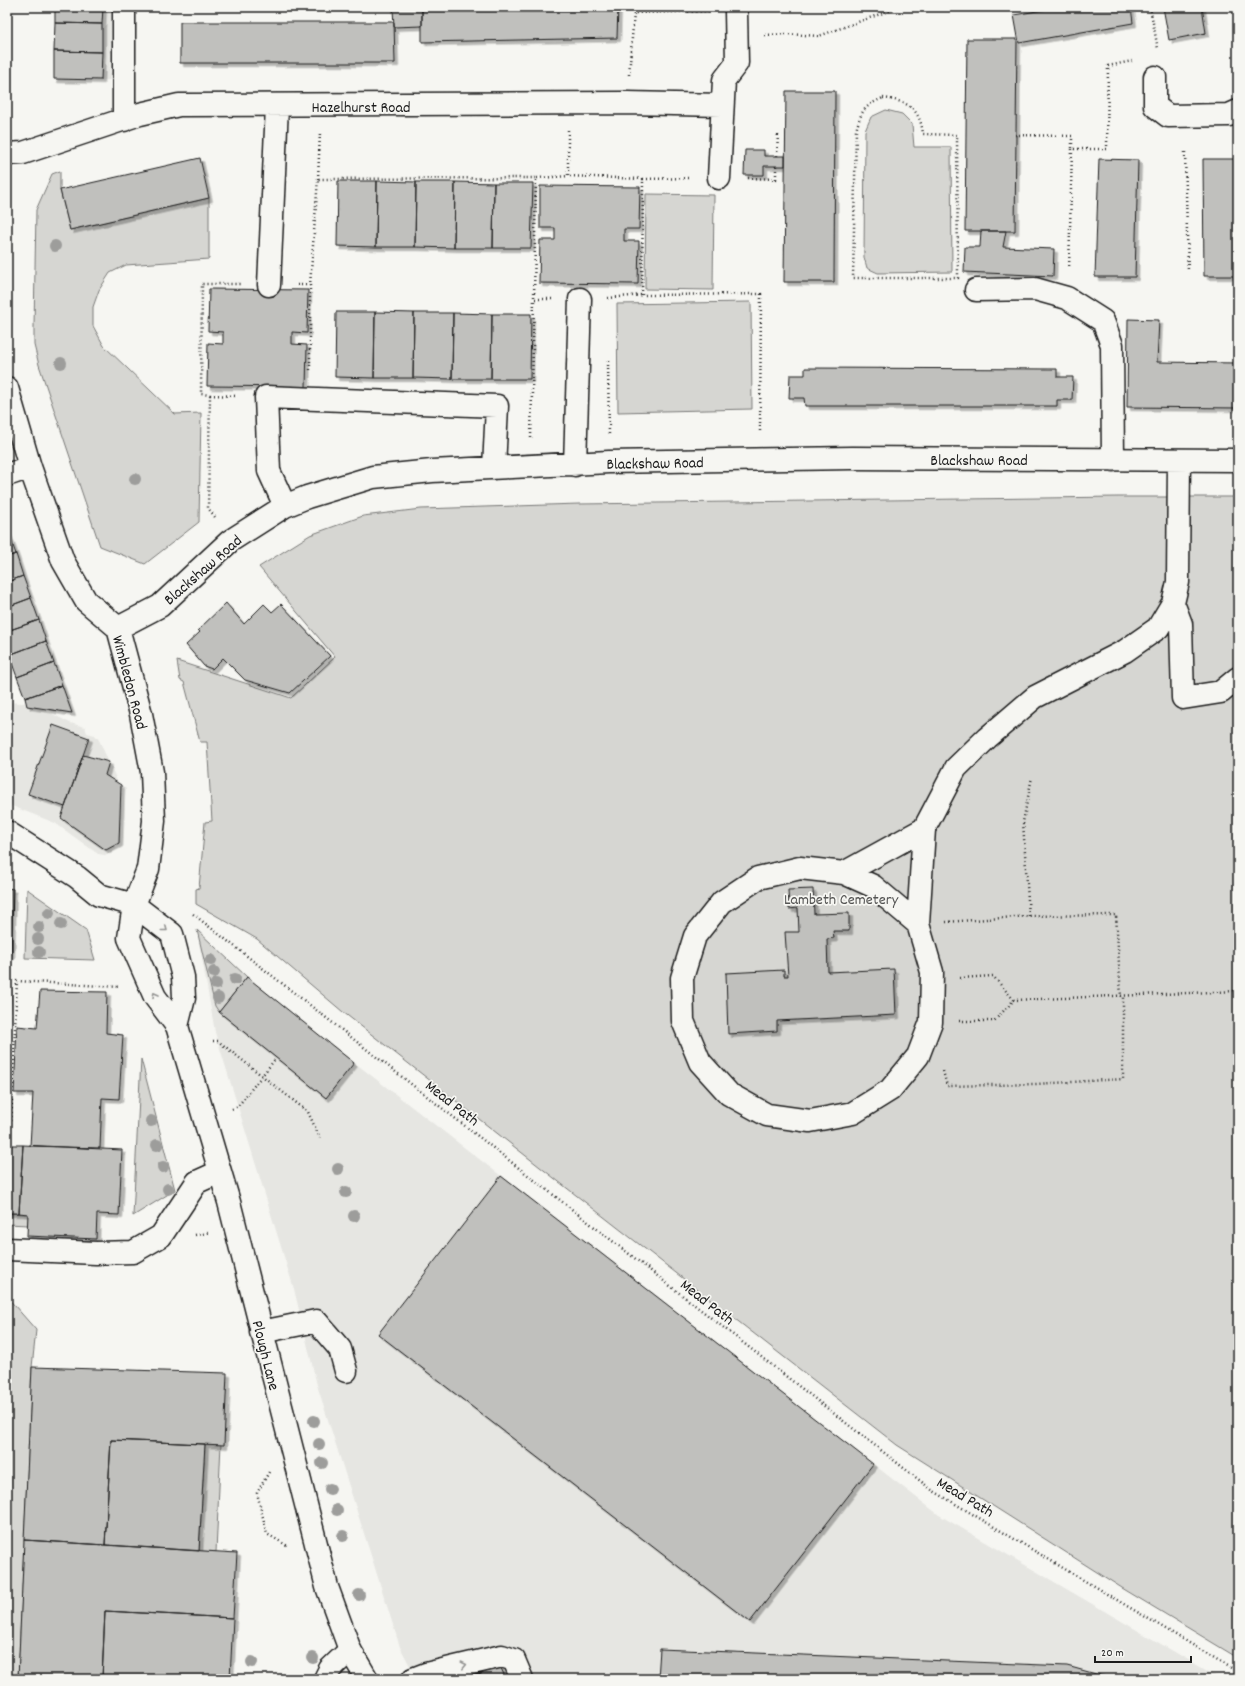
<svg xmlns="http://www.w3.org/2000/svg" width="1245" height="1686" font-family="Dekko,sans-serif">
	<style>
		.built { fill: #e6e6e2 }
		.green { fill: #d6d6d2; stroke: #797977 }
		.building { fill: #c0c0bd; stroke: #1c1c1c; filter: url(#shadow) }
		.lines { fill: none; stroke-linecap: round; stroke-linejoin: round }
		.minor-casing { stroke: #1c1c1c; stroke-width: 25 }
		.major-casing { stroke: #1c1c1c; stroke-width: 25 }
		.path { stroke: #1c1c1c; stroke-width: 2.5; stroke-dasharray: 1 3; stroke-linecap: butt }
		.minor { stroke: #f6f6f2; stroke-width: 22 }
		.major { stroke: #f6f6f2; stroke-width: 22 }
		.tree { fill: #9d9d9b }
		.oneway { stroke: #949492 }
		.labels { text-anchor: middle; stroke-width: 3.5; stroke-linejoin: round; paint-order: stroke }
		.street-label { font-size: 16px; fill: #1c1c1c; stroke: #f6f6f2 }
		.park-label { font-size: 16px; fill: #545453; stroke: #f6f6f2 }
	</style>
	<defs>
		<filter id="shadow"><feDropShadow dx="3.5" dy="3.5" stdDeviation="0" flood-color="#0004"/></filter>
	</defs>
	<rect width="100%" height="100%" fill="#f6f6f2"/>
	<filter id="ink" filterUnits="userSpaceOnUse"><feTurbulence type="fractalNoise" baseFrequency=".025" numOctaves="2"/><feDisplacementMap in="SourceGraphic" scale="8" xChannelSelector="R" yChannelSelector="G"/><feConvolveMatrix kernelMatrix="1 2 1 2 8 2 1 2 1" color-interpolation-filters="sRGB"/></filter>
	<g filter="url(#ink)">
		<path class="built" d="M55,7H111L110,80L54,79Z
			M7,702L22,703L29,702L70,723L85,727L87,733L95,735L99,740L119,785L116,848L112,853L105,855L98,854L55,823L7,804Z
			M197,930L262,991L939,1515L1221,1679H417L400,1647L317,1385L294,1289L215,1032Z"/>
		<path class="green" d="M886,110L902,114L912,124L914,147H951L952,272L878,273L867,268L864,257L865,131L871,117Z
			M60,171V190L70,230L209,198V259L126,265L110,273L99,290L93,307V326L104,346L175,414L201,413L199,522L145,564L100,546L39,365L34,345V327L36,210L52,174Z
			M646,194L714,195L713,290L645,289Z
			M751,302L752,409L618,412L617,304Z
			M1118,497H1238V1658L1122,1588L897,1445L554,1178L343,1012L257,939L196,904V889L199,888L205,822L212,821L207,742H200L184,682L180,680L177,661L291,698L335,657L259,567L310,535L363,516L421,509L579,504Z
			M27,889L86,930L95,960L25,958Z
			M197,930L247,977L219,1012L215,1006Z
			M7,976H12L7,1096Z
			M141,1059L175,1190L133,1216Z
			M7,1213L28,1214V1225L7,1224Z
			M7,1297L36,1330L32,1367L18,1679H7Z
			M205,1444H221L216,1552L199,1551Z"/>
		<path class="building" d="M55,7H103L102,24L55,23Z
			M422,7H618L617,38L422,42Z
			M422,7V26L394,27L393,8Z
			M1060,7H1131L1133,23L1019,43L1014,15Z
			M1163,7H1202L1206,33L1169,40Z
			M180,22H394L395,63H180Z
			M55,23L102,24V52L54,51Z
			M967,39H1017L1015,231H965Z
			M54,51L102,52L101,80L54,79Z
			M786,91H835L834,282H784Z
			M745,150H764V156H785V166H764V175H744Z
			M200,158L209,198L70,230L60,190Z
			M1099,159L1138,160L1135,277H1095Z
			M1203,159H1238V276H1204Z
			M338,181H377L376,247L337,246Z
			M377,181L416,182L415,247H376Z
			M416,182H455L454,248L415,247Z
			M455,182L494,183L493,248H454Z
			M494,183H533L531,248H493Z
			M540,186L640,187L639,229H624V241H639L638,284L539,283L540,240H555V228H540Z
			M981,231H1006L1003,247L1054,249L1053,276L964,272L965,247H980Z
			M209,289L308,290L307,333L292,332V344L307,345L306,387L207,386L208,343L223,344V332L208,331Z
			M336,312H375L374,378L335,377Z
			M375,312L414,313L413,378H374Z
			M414,313H453L452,379L413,378Z
			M453,313L492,314L491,379H452Z
			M492,314H531L530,379H491Z
			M1128,319L1159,320L1157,362L1238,363V408L1127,407Z
			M805,368L1057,369V377H1073L1072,400H1057V406H805L804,398H789L790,375H805Z
			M8,532L16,554L7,557V533Z
			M16,554L23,576L7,582V557Z
			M23,576L31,598L7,607V582Z
			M31,598L39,620L7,631V607Z
			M226,603L244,624L264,604L272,612L281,604L330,656L290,693L245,680L223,658L212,669L204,666L186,645L200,632L198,630Z
			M39,620L46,641L9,655L7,649V631Z
			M46,641L54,663L17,677L9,655Z
			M54,663L62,685L25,698L17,677Z
			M62,685L72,713L27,706L25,698Z
			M53,725L89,738L65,807L28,794Z
			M83,755L109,762L105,775L121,785L119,843L106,850L61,818Z
			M7,888L13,889L11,956H7Z
			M813,889L814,914L849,913V931H833L834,938L827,939L828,972L894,969L896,1015L777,1021V1031L728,1034L726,973L784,970V976H788L785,932H799L798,908L789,909L788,890Z
			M247,977L354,1063L326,1098L219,1012Z
			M40,991L107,992L106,1033L123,1035L119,1099L102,1098L100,1148L30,1146L33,1093H14L17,1026L37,1028Z
			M7,1145H23L19,1213H7Z
			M23,1145L122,1150L119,1215L97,1214L96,1239L27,1236L28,1214L19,1213Z
			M501,1176L873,1464L750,1622L378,1334Z
			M32,1367L227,1373L224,1445L111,1440L105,1545L24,1540Z
			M111,1440L205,1444L199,1551L105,1545Z
			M24,1540L237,1553L233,1618L105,1611L102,1679H18Z
			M105,1611L233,1618L230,1679H102Z
			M660,1649L1067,1666L1114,1679H658Z
			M500,1666L506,1679H469Z"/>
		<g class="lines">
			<g class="minor-casing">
				<path id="minor" d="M124,7V120
					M1155,77V106L1168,116L1229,115L1238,111
					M7,154L23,153L140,114L179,105L627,103L722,105
					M719,178L724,80L737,63L736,11
					M269,285L277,106
					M976,290L1035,289L1067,298L1103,321L1112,345L1113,460
					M7,388L30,467L63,561L86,601L118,628L141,714L152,772L154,821L148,869L134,905
					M575,465L580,299
					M7,475L30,467
					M285,506L269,471L266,397L497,406L494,468
					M1173,603L1181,624L1183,698L1221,692L1238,678
					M118,628L160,606L230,541L285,506L307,497L373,477L432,471L609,462L852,458L1238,460
					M800,868L844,873L873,886L918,924L932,972L931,1022L918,1056L890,1090L853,1113L810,1121L767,1115L729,1094L700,1062L683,1021L682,978L695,936L722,902L758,878Z
					M844,873L924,829
					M918,924L924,829L956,768L987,738L1035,697L1125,651L1158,628L1173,603L1178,582L1179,460
					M7,1249L96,1253L133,1252L161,1236L197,1182L219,1172
					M261,1332L316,1321L340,1349L346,1371
					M325,1679L330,1669L350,1650
					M413,1679L426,1674L502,1656L514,1660L522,1679"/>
			</g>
			<g class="major-casing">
				<path id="major" d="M7,832L77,877L99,895L134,905L172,934L183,977L184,998L177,1026
					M134,905L129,938L155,997L177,1026L229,1202L327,1587L350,1650L367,1679"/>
			</g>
			<path class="path" d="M1150,7L1158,49
				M765,35L787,34L819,36L900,7
				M629,75L634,13L709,11
				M883,98C907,101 920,108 923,134L957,135L958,278H853L856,131C861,111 864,106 883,98Z
				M568,130V176L643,179L642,295L761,294L760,432
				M1015,135L1072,136V149H1107L1108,66L1132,61
				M1185,152L1188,272
				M777,156L778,133
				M748,178L776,179V166
				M318,179L320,132
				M643,179L691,178
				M1069,270L1072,149
				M297,285H310L318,179L536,178
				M310,285V371
				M608,298L642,295
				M552,299H534L536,178L568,176
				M608,361L609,434
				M210,395L238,396
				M531,438L534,299
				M215,517L208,508L210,395L201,394L202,284H242
				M193,914L932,1490L1238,1672
				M1029,916L1023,822L1032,777
				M946,922L1029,916L1116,915L1121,997
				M960,978L993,976L1014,1000L1238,991
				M959,1021H994L1014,1000
				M213,1041H218L308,1112L320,1138
				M943,1071L947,1086L1036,1084L1123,1079V997
				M232,1109L238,1106L276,1058
				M7,1121H11L17,981L120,987
				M195,1235L208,1233
				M269,1472L257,1493L267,1534L288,1546"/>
			<use href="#minor" class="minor"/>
			<use href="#major" class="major"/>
		</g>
		<g class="tree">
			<circle cx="55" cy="246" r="6"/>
			<circle cx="61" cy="363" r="6"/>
			<circle cx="135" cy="479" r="6"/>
			<circle cx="49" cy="913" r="6"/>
			<circle cx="61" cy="924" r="6"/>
			<circle cx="39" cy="927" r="6"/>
			<circle cx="38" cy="939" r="6"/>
			<circle cx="39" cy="952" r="6"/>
			<circle cx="211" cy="960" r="6"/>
			<circle cx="214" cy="972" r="6"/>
			<circle cx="235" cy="979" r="6"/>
			<circle cx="216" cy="984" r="6"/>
			<circle cx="218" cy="998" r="6"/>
			<circle cx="151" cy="1121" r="6"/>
			<circle cx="157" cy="1145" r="6"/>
			<circle cx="163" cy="1167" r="6"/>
			<circle cx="338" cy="1169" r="6"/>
			<circle cx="168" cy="1189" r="6"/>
			<circle cx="346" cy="1192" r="6"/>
			<circle cx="354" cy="1216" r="6"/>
			<circle cx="314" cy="1421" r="6"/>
			<circle cx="319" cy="1444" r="6"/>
			<circle cx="322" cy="1463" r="6"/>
			<circle cx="330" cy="1489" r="6"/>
			<circle cx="337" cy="1510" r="6"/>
			<circle cx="343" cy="1536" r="6"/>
			<circle cx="359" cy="1595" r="6"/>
			<circle cx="313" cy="1658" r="6"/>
			<circle cx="252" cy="1662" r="6"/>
		</g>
		<defs><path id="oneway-chevron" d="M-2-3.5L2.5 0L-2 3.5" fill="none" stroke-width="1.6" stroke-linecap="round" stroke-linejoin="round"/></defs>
		<g class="oneway">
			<use href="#oneway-chevron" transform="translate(165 929) rotate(38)"/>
			<use href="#oneway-chevron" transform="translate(155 995) rotate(-119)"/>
			<use href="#oneway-chevron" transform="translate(464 1665) rotate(-13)"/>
		</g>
	</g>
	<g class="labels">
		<g class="street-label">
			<text x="361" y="112">Hazelhurst Road</text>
			<text x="979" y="465">Blackshaw Road</text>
			<text transform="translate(655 462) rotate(-1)" y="6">Blackshaw Road</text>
			<text transform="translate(202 569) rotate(-41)" y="6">Blackshaw Road</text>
			<text transform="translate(131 682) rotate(75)" y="6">Wimbledon Road</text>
			<text transform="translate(453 1102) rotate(38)" y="6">Mead Path</text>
			<text transform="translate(708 1301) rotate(38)" y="6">Mead Path</text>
			<text transform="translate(267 1355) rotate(76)" y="6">Plough Lane</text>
			<text transform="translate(966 1496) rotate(31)" y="6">Mead Path</text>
		</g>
		<g class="park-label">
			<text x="841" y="904">Lambeth Cemetery</text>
		</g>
	</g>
	<rect width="1245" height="1686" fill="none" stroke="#f6f6f2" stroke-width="24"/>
	<rect x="12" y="12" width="1221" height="1662" fill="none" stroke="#1c1c1c" stroke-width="1.5" filter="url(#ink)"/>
	<path d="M1095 1656v6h96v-6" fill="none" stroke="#1c1c1c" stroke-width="2"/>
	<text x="1101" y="1656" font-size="12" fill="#1c1c1c" stroke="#f6f6f2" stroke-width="3" paint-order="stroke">20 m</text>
</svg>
